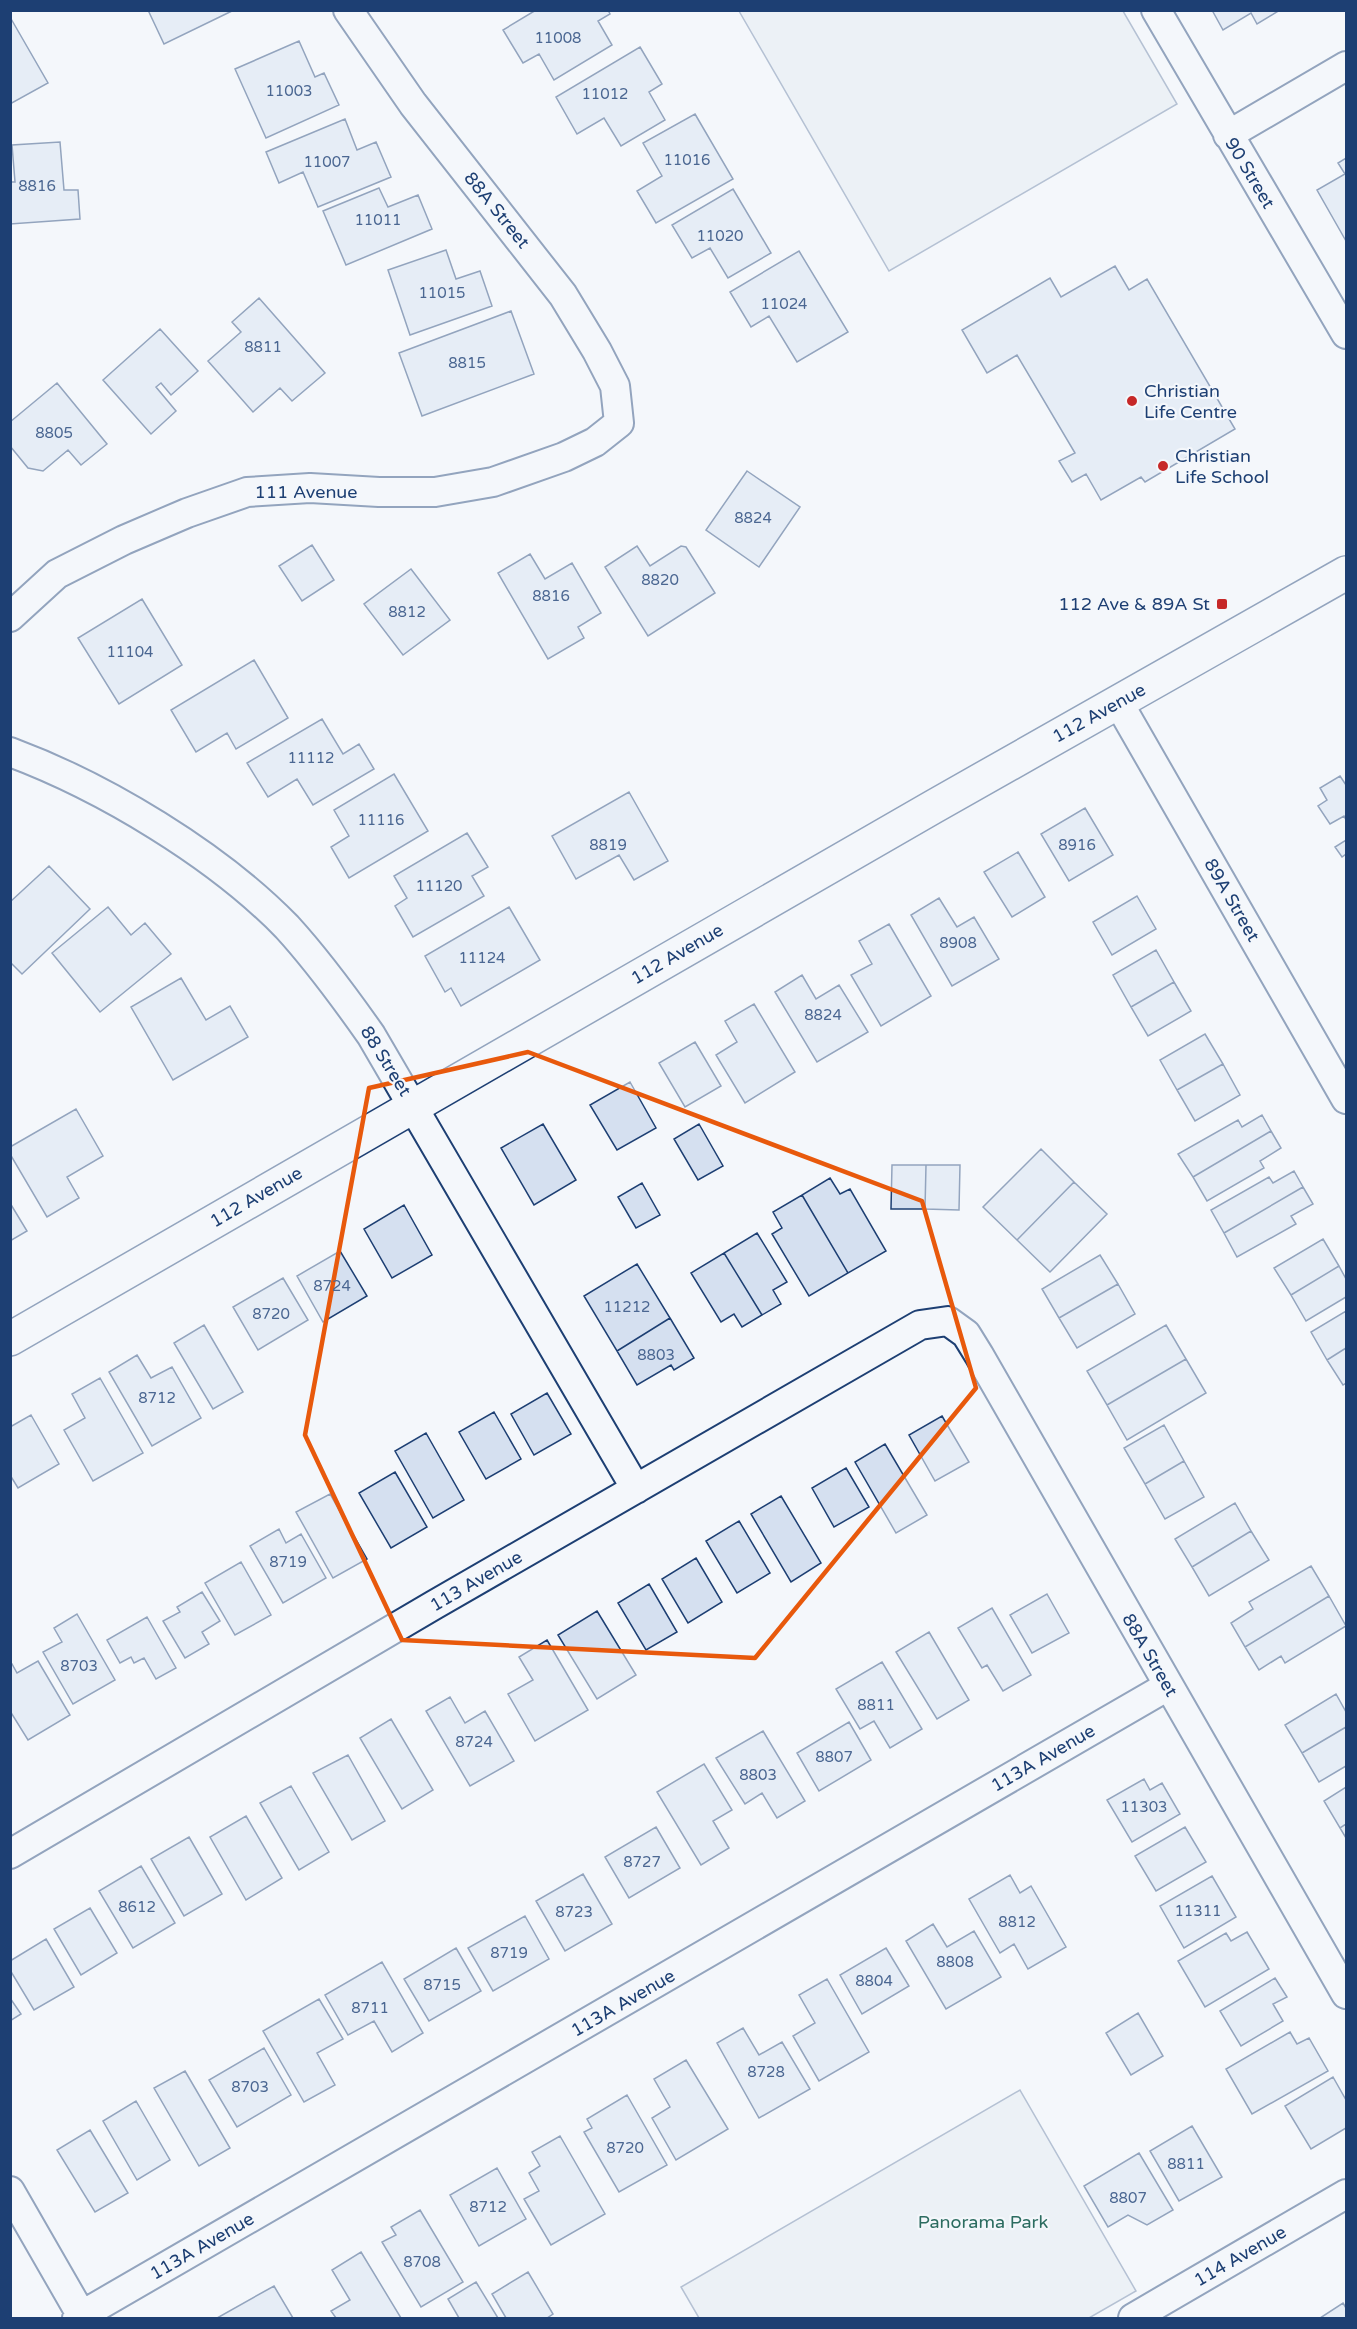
<svg xmlns="http://www.w3.org/2000/svg" width="1357" height="2329" font-family="'Varela Round',sans-serif">
	<style>
		.green { fill: #e3e9f0; stroke: #687fa3; stroke-width: 1.5 }
		.building { fill: #d5e0f0; stroke: #1d3f73; stroke-width: 1.5 }
		.lines { fill: none; stroke-linecap: round; stroke-linejoin: round }
		.minor-casing { stroke: #1d3f73; stroke-width: 32 }
		.tertiary-casing { stroke: #1d3f73; stroke-width: 36 }
		.minor { stroke: #f4f7fb; stroke-width: 28 }
		.tertiary { stroke: #f4f7fb; stroke-width: 33 }
		.marked { fill: none; stroke: #e8590c; stroke-width: 4.5; stroke-linejoin: round }
		.poi-dot { fill: #c62828; stroke: #f4f7fb; stroke-width: 2 }
		.labels { text-anchor: middle; stroke-width: 4.5; stroke-linejoin: round; paint-order: stroke }
		.number-label { font-size: 15px; fill: #4b6792 }
		.street-label { font-size: 18px; fill: #1d3f73; stroke: #f4f7fb }
		.poi-label { font-size: 18px; fill: #1d3f73; stroke: #f4f7fb; text-anchor: start }
		.park-label { font-size: 18px; fill: #2c6c60; stroke: #f4f7fb }
	</style>
	<rect width="100%" height="100%" fill="#f4f7fb"/>
	<path class="green" d="M739,11H1123L1177,104L889,271Z
		M1020,2090L1136,2291L1089,2318H699L681,2287Z"/>
	<path class="building" d="M148,10H234L164,44Z
		M536,10H608L610,14L598,21L612,45L554,80L539,54L523,63L503,30Z
		M1212,10H1280L1257,24L1251,13L1223,30Z
		M10,17L48,83L10,104Z
		M299,41L315,77L324,73L339,105L266,138L235,69Z
		M640,47L662,84L649,92L665,120L621,146L604,118L577,134L556,97Z
		M695,114L733,179L656,223L637,191L662,176L643,143Z
		M345,119L357,150L376,142L391,177L318,207L303,172L279,183L266,152Z
		M60,142L64,190H78L80,219L10,224V182H15L12,145Z
		M1346,158V241L1317,190L1345,174L1338,163Z
		M379,188L388,207L418,195L432,229L346,265L323,211Z
		M733,189L771,253L728,278L710,248L692,258L672,225Z
		M446,250L456,279L480,271L492,306L410,335L388,270Z
		M799,251L848,332L797,362L769,316L751,327L730,292Z
		M1115,266L1129,290L1147,279L1235,429L1145,482L1141,477L1101,500L1086,474L1072,482L1059,461L1075,453L1017,355L987,373L962,330L1050,278L1061,297Z
		M259,298L325,373L292,401L280,388L253,412L208,361L241,332L232,322Z
		M511,311L534,374L422,416L399,353Z
		M160,329L198,371L171,395L161,383L156,387L176,411L151,434L103,380Z
		M57,383L107,444L81,465L68,450L43,471L28,468L10,446V422Z
		M747,471L800,507L759,567L706,530Z
		M312,545L334,580L302,601L279,566Z
		M637,546L650,566L681,546L686,547L715,593L648,636L605,567Z
		M530,554L545,579L572,563L601,613L578,627L584,638L548,659L498,573Z
		M411,569L450,620L403,655L364,604Z
		M142,599L182,665L119,704L78,638Z
		M254,660L288,718L236,749L227,733L196,752L171,710Z
		M322,719L343,754L359,744L374,769L313,805L297,779L268,797L247,763Z
		M394,774L428,831L349,878L331,847L349,836L334,810Z
		M1340,776L1346,785V820L1344,816L1330,824L1318,806L1327,800L1320,788Z
		M629,792L668,861L634,880L619,855L576,879L552,836Z
		M1085,808L1113,855L1069,881L1041,834Z
		M467,833L488,867L472,876L484,896L413,937L395,906L407,898L394,876Z
		M1346,840V854L1342,857L1335,847Z
		M1018,852L1045,897L1012,917L984,872Z
		M49,866L90,909L22,974L10,962V902Z
		M1137,896L1156,929L1112,955L1093,922Z
		M939,898L957,927L974,917L999,959L952,986L911,915Z
		M108,907L131,935L145,923L171,954L100,1012L52,953Z
		M509,907L540,960L461,1006L451,988L445,992L425,956Z
		M889,924L931,996L881,1026L851,975L872,964L859,941Z
		M1156,950L1174,982L1131,1007L1113,975Z
		M802,975L816,999L839,985L868,1032L817,1062L775,992Z
		M181,978L206,1020L230,1006L248,1037L173,1080L131,1007Z
		M1174,982L1191,1011L1148,1036L1131,1007Z
		M754,1004L795,1072L745,1103L716,1055L737,1042L725,1021Z
		M1205,1034L1223,1064L1177,1090L1160,1060Z
		M695,1042L721,1086L685,1107L659,1063Z
		M1223,1064L1240,1095L1195,1121L1177,1090Z
		M630,1082L656,1128L617,1150L590,1105Z
		M76,1109L103,1156L67,1177L79,1198L47,1217L10,1154V1147Z
		M1262,1115L1271,1131L1193,1177L1178,1154L1238,1120L1242,1127Z
		M543,1124L576,1180L534,1205L501,1148Z
		M699,1124L723,1166L698,1180L674,1139Z
		M1271,1131L1281,1148L1260,1161L1264,1168L1207,1201L1193,1177Z
		M1041,1149L1074,1182L1017,1240L983,1207Z
		M892,1165H926L925,1209H891Z
		M926,1165H960L959,1210L925,1209Z
		M1294,1171L1303,1187L1224,1233L1211,1210L1269,1177L1273,1183Z
		M830,1178L840,1194L850,1189L886,1251L848,1273L802,1195Z
		M1074,1182L1107,1214L1050,1272L1017,1240Z
		M642,1183L660,1215L636,1228L618,1197Z
		M1303,1187L1313,1204L1291,1216L1296,1224L1237,1257L1224,1233Z
		M802,1195L848,1273L809,1296L772,1234L782,1228L773,1212Z
		M10,1203L27,1231L10,1241Z
		M404,1205L432,1255L392,1278L364,1229Z
		M757,1233L787,1282L773,1290L781,1304L762,1315L724,1253Z
		M1323,1239L1339,1266L1291,1295L1274,1268Z
		M340,1251L367,1296L323,1322L297,1276Z
		M724,1253L762,1315L742,1327L734,1314L721,1322L691,1273Z
		M1100,1255L1118,1284L1059,1318L1042,1289Z
		M637,1264L670,1318L617,1351L584,1296Z
		M1339,1266L1346,1279V1297L1306,1321L1291,1295Z
		M283,1278L308,1320L258,1350L233,1307Z
		M1118,1284L1135,1314L1077,1348L1059,1318Z
		M1346,1311V1348L1327,1360L1311,1332Z
		M670,1318L694,1358L674,1370L671,1365L637,1385L617,1351Z
		M204,1325L243,1392L213,1409L174,1343Z
		M1166,1325L1186,1359L1107,1405L1087,1371Z
		M1346,1348V1383L1343,1385L1327,1360Z
		M137,1355L151,1378L172,1367L201,1418L152,1446L109,1372Z
		M1186,1359L1206,1393L1127,1440L1107,1405Z
		M100,1378L143,1453L93,1481L64,1430L85,1418L72,1394Z
		M547,1393L571,1434L534,1455L511,1414Z
		M494,1412L521,1459L486,1479L459,1432Z
		M31,1415L59,1464L18,1488L10,1475V1427Z
		M942,1416L969,1462L935,1481L909,1435Z
		M1164,1425L1184,1461L1145,1484L1124,1448Z
		M426,1433L464,1500L433,1518L395,1451Z
		M885,1444L927,1515L896,1533L855,1462Z
		M1184,1461L1204,1497L1165,1519L1145,1484Z
		M846,1468L869,1507L834,1527L812,1488Z
		M395,1472L427,1527L391,1548L359,1493Z
		M330,1494L367,1559L333,1578L296,1512Z
		M781,1496L821,1563L791,1582L751,1514Z
		M1235,1503L1251,1531L1192,1567L1175,1539Z
		M739,1521L770,1573L737,1593L706,1541Z
		M279,1529L286,1543L301,1534L326,1578L283,1603L250,1546Z
		M1251,1531L1269,1560L1209,1596L1192,1567Z
		M696,1558L722,1602L688,1623L662,1579Z
		M241,1562L271,1615L235,1635L205,1583Z
		M1311,1566L1329,1596L1245,1647L1231,1623L1253,1609L1249,1602Z
		M649,1584L677,1632L646,1650L618,1603Z
		M202,1592L220,1621L202,1632L209,1644L185,1658L163,1621L180,1612L177,1607Z
		M1047,1594L1069,1633L1032,1653L1010,1615Z
		M1329,1596L1346,1626L1285,1663L1281,1656L1259,1670L1245,1647Z
		M992,1608L1031,1675L1003,1691L987,1665L982,1668L958,1628Z
		M597,1611L636,1675L597,1699L558,1635Z
		M77,1614L115,1680L73,1704L43,1652L62,1642L54,1628Z
		M147,1617L176,1668L156,1679L144,1658L134,1663L131,1657L120,1663L107,1640Z
		M929,1632L969,1700L937,1719L896,1652Z
		M547,1640L588,1710L535,1741L508,1694L533,1680L519,1657Z
		M38,1661L70,1715L28,1740L10,1711V1665L12,1664L17,1673Z
		M882,1662L922,1729L890,1748L874,1721L860,1729L836,1689Z
		M1336,1694L1346,1712V1727L1302,1753L1285,1725Z
		M450,1697L465,1723L485,1711L514,1761L470,1786L426,1711Z
		M391,1719L433,1790L402,1809L360,1738Z
		M849,1722L871,1760L819,1791L797,1753Z
		M1346,1727V1766L1319,1782L1302,1753Z
		M763,1731L805,1801L777,1818L762,1793L745,1804L716,1758Z
		M348,1755L385,1821L352,1840L313,1773Z
		M704,1764L732,1810L713,1821L729,1848L701,1865L657,1792Z
		M1144,1779L1150,1790L1162,1783L1180,1814L1132,1842L1107,1800Z
		M291,1786L329,1852L299,1870L260,1803Z
		M1346,1787V1824L1340,1828L1324,1801Z
		M246,1816L282,1878L246,1900L210,1837Z
		M1346,1824V1838L1340,1828Z
		M656,1827L680,1868L629,1898L605,1857Z
		M1185,1827L1206,1862L1156,1891L1135,1856Z
		M189,1837L222,1894L184,1916L151,1859Z
		M141,1866L175,1923L133,1948L99,1891Z
		M583,1874L612,1924L565,1951L536,1901Z
		M1010,1875L1020,1893L1031,1886L1066,1947L1028,1969L1014,1944L1000,1953L969,1899Z
		M1212,1876L1236,1917L1184,1948L1160,1906Z
		M90,1908L117,1953L81,1975L54,1929Z
		M525,1916L549,1959L493,1991L468,1948Z
		M933,1924L947,1947L974,1931L1001,1977L946,2009L906,1941Z
		M1247,1932L1269,1969L1205,2007L1178,1961L1226,1933L1231,1941Z
		M46,1939L74,1987L34,2010L10,1970V1961Z
		M456,1948L481,1991L429,2021L404,1979Z
		M886,1948L909,1986L862,2014L840,1975Z
		M382,1962L423,2033L392,2052L374,2021L348,2035L325,1995Z
		M1275,1978L1287,1997L1273,2004L1283,2021L1241,2046L1220,2011Z
		M827,1979L869,2052L819,2081L793,2036L815,2023L799,1995Z
		M10,1998L21,2014L10,2021Z
		M319,1999L343,2039L317,2053L335,2085L304,2102L263,2031Z
		M1138,2013L1163,2056L1131,2075L1106,2033Z
		M743,2028L759,2055L782,2042L810,2089L759,2118L717,2043Z
		M1290,2032L1297,2044L1309,2038L1328,2071L1252,2114L1226,2069Z
		M264,2048L291,2095L237,2127L209,2080Z
		M686,2060L728,2129L676,2160L652,2118L670,2107L654,2079Z
		M185,2071L230,2148L199,2166L154,2088Z
		M1333,2077L1346,2100V2128L1311,2149L1285,2106Z
		M627,2095L667,2165L619,2192L584,2132L592,2128L587,2119Z
		M136,2101L170,2160L137,2180L103,2121Z
		M1192,2126L1222,2177L1179,2201L1150,2151Z
		M90,2130L128,2193L95,2212L57,2150Z
		M560,2136L605,2214L551,2245L524,2199L539,2191L529,2173L540,2166L532,2152Z
		M1139,2153L1173,2210L1147,2225L1128,2215L1108,2227L1084,2186Z
		M497,2168L526,2219L479,2246L450,2195Z
		M420,2210L463,2282L421,2307L382,2242L396,2235L391,2227Z
		M361,2252L401,2318H336L331,2311L350,2300L332,2270Z
		M528,2272L553,2314L547,2318H506L492,2294Z
		M476,2282L498,2318H459L448,2299Z
		M274,2286L293,2318H217Z
		M1343,2303L1346,2308V2318H1320Z"/>
	<g class="lines">
		<g class="minor-casing">
			<path id="minor" d="M1156,10L1346,334
				M1228,135L1346,66
				M10,617L57,574L124,540L187,513L247,492L310,488L379,492H435L493,482L564,457L595,442L619,423L615,386L597,351L563,295L413,104L348,10
				M1118,702L1346,1099
				M10,752C104,787 217,855 287,927C318,961 345,998 371,1035L636,1489
				M10,1854L434,1605L920,1325L948,1321L966,1334L979,1355L1346,1994
				M10,2191L83,2318
				M77,2318L1168,1686
				M1133,2318L1346,2194"/>
		</g>
		<g class="tertiary-casing">
			<path id="tertiary" d="M10,1339L933,807L1346,573"/>
		</g>
		<use href="#minor" class="minor"/>
		<use href="#tertiary" class="tertiary"/>
	</g>
	<path d="M0 0H1357V2329H0ZM528,1052L922,1201L976,1388L755,1658L402,1640L305,1435L369,1088Z" fill="#f4f7fb" fill-opacity=".55" fill-rule="evenodd"/>
	<path class="marked" d="M528,1052L922,1201L976,1388L755,1658L402,1640L305,1435L369,1088Z"/>
	<g class="poi-dot">
		<circle cx="1132" cy="401" r="6"/>
		<circle cx="1163" cy="466" r="6"/>
		<rect x="1216" y="598" width="12" height="12" rx="3"/>
	</g>
	<g class="labels">
		<g class="number-label">
			<text x="558" y="43">11008</text>
			<text x="289" y="96">11003</text>
			<text x="605" y="99">11012</text>
			<text x="687" y="165">11016</text>
			<text x="327" y="167">11007</text>
			<text x="37" y="191">8816</text>
			<text x="378" y="225">11011</text>
			<text x="720" y="241">11020</text>
			<text x="442" y="298">11015</text>
			<text x="784" y="309">11024</text>
			<text x="263" y="352">8811</text>
			<text x="467" y="368">8815</text>
			<text x="54" y="438">8805</text>
			<text x="753" y="523">8824</text>
			<text x="660" y="585">8820</text>
			<text x="551" y="601">8816</text>
			<text x="407" y="617">8812</text>
			<text x="130" y="657">11104</text>
			<text x="311" y="763">11112</text>
			<text x="381" y="825">11116</text>
			<text x="608" y="850">8819</text>
			<text x="1077" y="850">8916</text>
			<text x="439" y="891">11120</text>
			<text x="958" y="948">8908</text>
			<text x="482" y="963">11124</text>
			<text x="823" y="1020">8824</text>
			<text x="332" y="1291">8724</text>
			<text x="627" y="1312">11212</text>
			<text x="271" y="1319">8720</text>
			<text x="656" y="1360">8803</text>
			<text x="157" y="1403">8712</text>
			<text x="288" y="1567">8719</text>
			<text x="79" y="1671">8703</text>
			<text x="876" y="1710">8811</text>
			<text x="474" y="1747">8724</text>
			<text x="834" y="1762">8807</text>
			<text x="758" y="1780">8803</text>
			<text x="1144" y="1812">11303</text>
			<text x="642" y="1867">8727</text>
			<text x="137" y="1912">8612</text>
			<text x="1198" y="1916">11311</text>
			<text x="574" y="1917">8723</text>
			<text x="1017" y="1927">8812</text>
			<text x="509" y="1958">8719</text>
			<text x="955" y="1967">8808</text>
			<text x="874" y="1986">8804</text>
			<text x="442" y="1990">8715</text>
			<text x="370" y="2013">8711</text>
			<text x="766" y="2077">8728</text>
			<text x="250" y="2092">8703</text>
			<text x="625" y="2153">8720</text>
			<text x="1186" y="2169">8811</text>
			<text x="1128" y="2203">8807</text>
			<text x="488" y="2212">8712</text>
			<text x="422" y="2267">8708</text>
		</g>
		<g class="street-label">
			<text transform="translate(1250 173) rotate(59)" y="6">90 Street</text>
			<text transform="translate(497 210) rotate(51)" y="6">88A Street</text>
			<text x="306" y="498">111 Avenue</text>
			<text transform="translate(1099 713) rotate(-29)" y="6">112 Avenue</text>
			<text transform="translate(1232 900) rotate(60)" y="6">89A Street</text>
			<text transform="translate(677 954) rotate(-30)" y="6">112 Avenue</text>
			<text transform="translate(386 1061) rotate(58)" y="6">88 Street</text>
			<text transform="translate(256 1197) rotate(-30)" y="6">112 Avenue</text>
			<text transform="translate(476 1581) rotate(-30)" y="6">113 Avenue</text>
			<text transform="translate(1150 1655) rotate(60)" y="6">88A Street</text>
			<text transform="translate(1043 1758) rotate(-30)" y="6">113A Avenue</text>
			<text transform="translate(623 2003) rotate(-30)" y="6">113A Avenue</text>
			<text transform="translate(202 2246) rotate(-30)" y="6">113A Avenue</text>
			<text transform="translate(1240 2256) rotate(-30)" y="6">114 Avenue</text>
		</g>
		<g class="poi-label">
			<text x="1144" y="397">Christian<tspan x="1144" dy="21">Life Centre</tspan></text>
			<text x="1175" y="462">Christian<tspan x="1175" dy="21">Life School</tspan></text>
			<text x="1210" y="610" text-anchor="end">112 Ave &amp; 89A St</text>
		</g>
		<g class="park-label">
			<text x="983" y="2228">Panorama Park</text>
		</g>
	</g>
	<rect width="1357" height="2329" fill="none" stroke="#1d3f73" stroke-width="24"/>
</svg>
